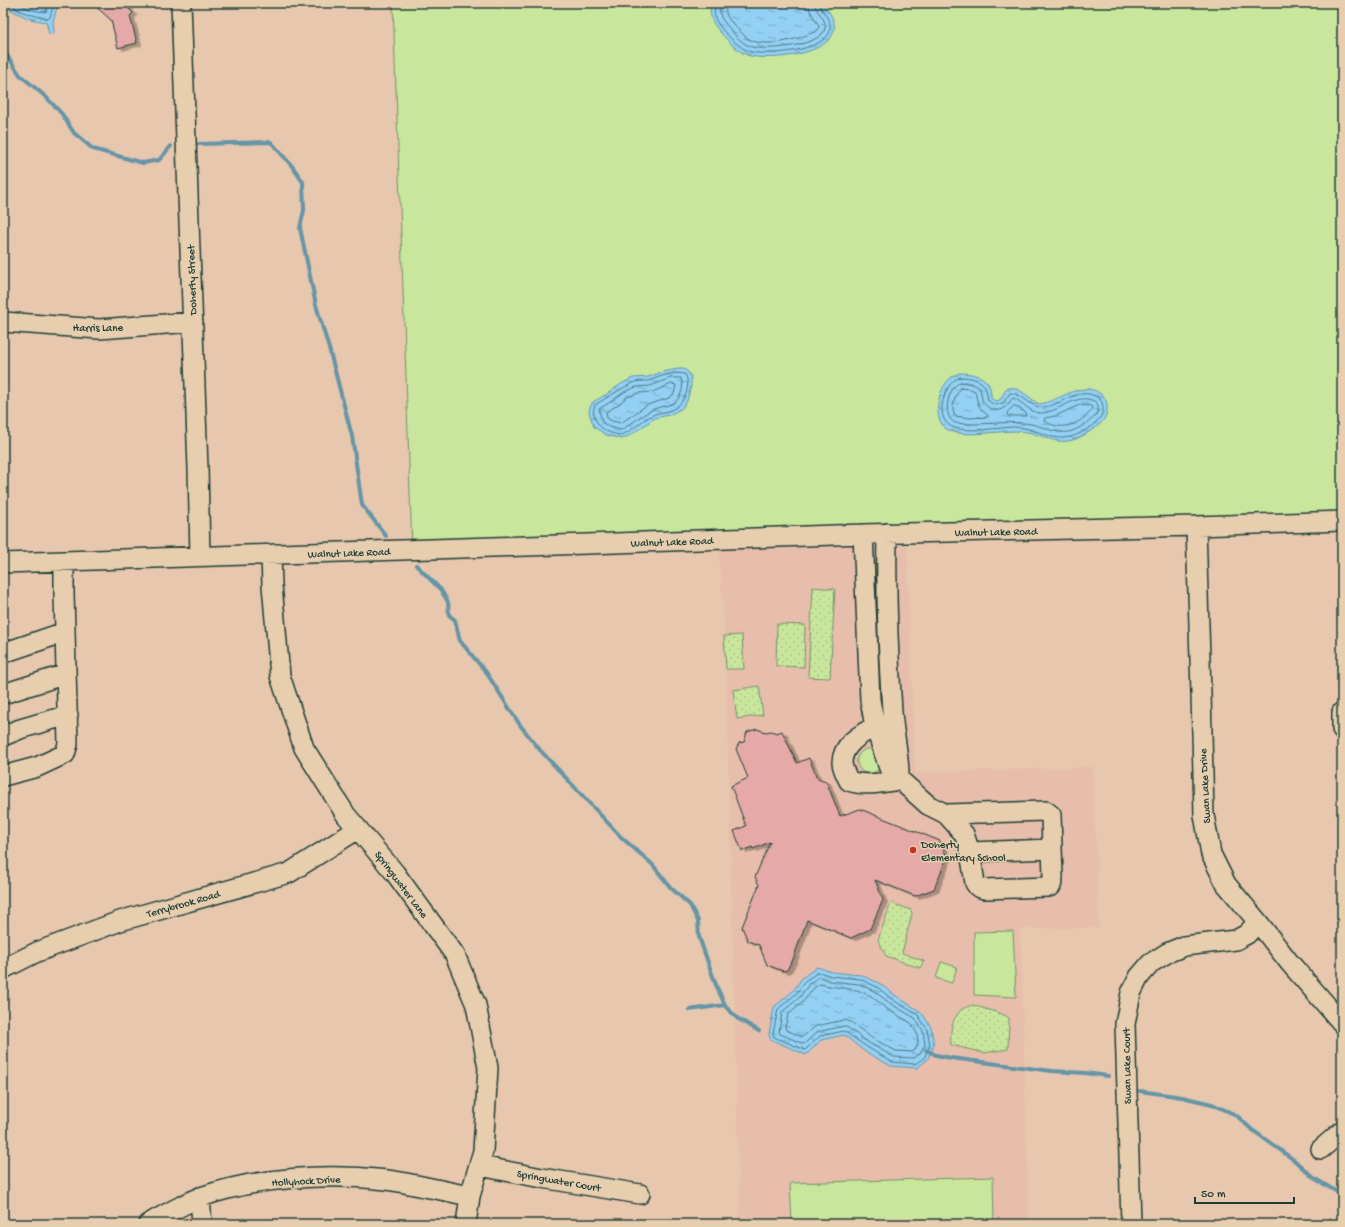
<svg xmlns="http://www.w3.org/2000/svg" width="1345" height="1227" font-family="'Gochi Hand',sans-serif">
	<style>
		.built { fill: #e6beab }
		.grass { fill: #c9e69d; stroke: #749268 }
		.park { fill: url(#park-dots); stroke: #749268 }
		.water { fill: url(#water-ripples); stroke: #6595a7 }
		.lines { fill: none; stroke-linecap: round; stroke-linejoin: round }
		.shore { stroke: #4d7881; stroke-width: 1 }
		.stream { stroke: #6595a7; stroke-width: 4 }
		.building { fill: #e5a9a7; stroke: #1f3d34; filter: url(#shadow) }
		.minor-casing { stroke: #1f3d34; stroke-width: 22 }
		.minor { stroke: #e7ceaf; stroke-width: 19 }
		.poi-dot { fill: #c8321e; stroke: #e7ceaf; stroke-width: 1.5 }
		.labels { text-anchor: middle; stroke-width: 3; stroke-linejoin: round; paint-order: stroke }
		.street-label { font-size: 11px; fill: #1f3d34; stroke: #e7ceaf }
		.poi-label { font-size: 11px; fill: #1f3d34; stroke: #e7ceaf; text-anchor: start }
	</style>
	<defs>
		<pattern id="park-dots" width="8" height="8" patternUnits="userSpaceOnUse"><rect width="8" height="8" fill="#c9e69d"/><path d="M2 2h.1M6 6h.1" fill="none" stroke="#acc688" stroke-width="1.8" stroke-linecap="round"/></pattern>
		<pattern id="water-ripples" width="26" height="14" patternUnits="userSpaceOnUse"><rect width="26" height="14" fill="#93d0f4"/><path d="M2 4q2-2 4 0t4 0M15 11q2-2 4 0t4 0" fill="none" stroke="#77aac6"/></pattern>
		<filter id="shadow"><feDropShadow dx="4.5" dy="2.5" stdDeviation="0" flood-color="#0004"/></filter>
	</defs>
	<rect width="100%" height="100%" fill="#e7c7ad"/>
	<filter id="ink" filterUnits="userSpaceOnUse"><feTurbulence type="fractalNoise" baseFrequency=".025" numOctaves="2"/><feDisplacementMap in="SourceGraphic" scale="8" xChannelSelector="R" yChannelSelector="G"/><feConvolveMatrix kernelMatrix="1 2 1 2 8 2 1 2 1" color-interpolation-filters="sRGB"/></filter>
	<g filter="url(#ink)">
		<path class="built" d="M908,534L907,548L915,773L1093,767L1099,927L1020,929L1029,1224H740L726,670L725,636L718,540Z"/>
		<path class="grass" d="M393,3H1342V517L412,549Z
			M866,749H874L880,768C878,770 874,773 872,773C860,777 848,757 866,749Z
			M1013,931L1016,997L974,995V932Z
			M941,962L957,967L952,983L936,978Z
			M993,1177L994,1224H792L790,1183Z"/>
		<path class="park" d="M813,587L835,589L830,678L808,677Z
			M777,624L805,625L804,667L776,666Z
			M742,635L744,669H726L724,636Z
			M759,686L763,715L737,719L733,690Z
			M891,903L911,910L912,914L902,953L924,961L920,968L886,956L878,940Z
			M973,1005C983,1009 1002,1012 1009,1018L1008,1049L984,1053L951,1045C950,1032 951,1020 961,1010C963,1008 969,1006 973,1005Z"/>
		<path class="water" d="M5,3H58L53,22L54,34H49L46,22L30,19L11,10Z
			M711,3H822C828,10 836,20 834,30C830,55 766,62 747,55C736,50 729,42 721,33C712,22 709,18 711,3Z
			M678,369H684L688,372L691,377V386L687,401L682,408L677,411L669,415L655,418L632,434L622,439L606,435L594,427L589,412L590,407L593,402L607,394L621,384L633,378L648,377L662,372Z
			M960,373C971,373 987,376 990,388C991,391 991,395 991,398L995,401L1000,400C1002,397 1003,394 1005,391C1013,380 1031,400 1039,404C1059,402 1083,378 1102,395C1108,400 1108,408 1106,415C1104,422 1098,426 1092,430C1057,455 1049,431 1015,431C997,431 963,438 948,430C928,418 940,377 960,373Z
			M817,967L832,972L861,975L879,983L896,996L921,1012L931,1027L934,1046L927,1060L917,1068L891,1066L864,1051L844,1035L821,1040L806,1055L770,1039L769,1034L774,1007L793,991L802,978Z"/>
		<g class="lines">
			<path class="shore" d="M11,3C18,14 36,15 48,19L50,17L54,3
				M17,3L32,10L45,12L46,11L49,3
				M715,3C715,8 714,14 715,18C719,29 740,49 751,52C768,56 824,51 830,31C833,19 821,13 819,3
				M720,3C719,19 721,18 731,30C736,37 743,44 752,47C766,51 823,46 825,28C827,18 815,12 814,3
				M726,3C725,15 726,16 734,25C740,31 745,38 753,41C770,47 802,39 818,30L819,26L810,11L808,3
				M675,373L685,374C692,387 684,405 671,410C665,413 658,412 653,415C641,420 633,431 621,435C609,434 599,429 595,418C593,413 593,410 595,405C608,397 620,389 633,383C638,380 646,382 651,380C659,377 667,374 675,373Z
				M961,377C969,377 981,379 985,387C987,391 987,396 988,400L994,405L1003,403L1010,393C1024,393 1030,409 1044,407C1063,405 1080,384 1100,399C1105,406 1104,415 1097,421C1086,432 1070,441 1053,437C1038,433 1030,427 1012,427C998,428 960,434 949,425C940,418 941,406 944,397C947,388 952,379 961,377Z
				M671,378H681C682,382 683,386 682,390C677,410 663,403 650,411C639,416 631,425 621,430L609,427L602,422L599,409L612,401L624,392L636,387L650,386Z
				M961,382L972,384L979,387C982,392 981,398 983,402C988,410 998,413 1005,407C1009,405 1010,400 1013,398C1022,401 1029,412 1039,413C1058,414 1075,392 1094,401C1098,403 1099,407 1098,411C1096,417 1090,421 1085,424C1059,443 1049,424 1022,423C1000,421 978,426 955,423C941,416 948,386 961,382Z
				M672,384L676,385L674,394L669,398L647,405L621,423L612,421L607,418L606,412L616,406L627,397L638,393L652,392Z
				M961,388L970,389L975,391C977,402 978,409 988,415V417L970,418L955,416C950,408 955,395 961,388Z
				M1080,405L1091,406L1092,408L1091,411C1078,426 1061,431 1044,421L1045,418L1055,416Z
				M1014,406H1016L1026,413V416H1008L1007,413Z
				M819,972L831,976L860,979L877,987L893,1000L918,1015L927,1029L930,1045L924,1058L915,1064L892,1062L867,1047L844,1031L820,1036L805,1050L774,1037L773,1034L778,1009L796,994L805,981Z
				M819,977L830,981L859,984L874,991L891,1004L915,1018L923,1031L925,1045L920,1054L914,1058L894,1057L869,1043L848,1028L844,1026L817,1032L804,1044L780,1034L779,1032L782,1012L800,997L809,984Z
				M820,984L829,986L857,990L871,996L887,1009L911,1023L917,1033L918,1044L915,1050L912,1052L896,1051L872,1038L851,1022L844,1020L816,1026L802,1037L786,1030L785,1028L788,1015L803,1002L813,989Z"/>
			<path class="stream" d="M3,49L20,75L46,97L62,114L74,133L93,149L143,163L159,160L171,146
				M198,144L271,142L292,166L303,182L304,210L300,228L316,305L330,352L352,436L362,505L386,536
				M416,565L441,590L448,602L449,615L455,620L460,641L486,672L520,725L540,750L621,837L652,864L671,888L690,905L698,921L699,937L716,985L726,1007L737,1018L759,1031
				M689,1010L725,1005
				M926,1050L936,1055L951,1058L1052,1071L1085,1073L1108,1076
				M1140,1091L1182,1097L1212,1104L1236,1115L1251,1129L1294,1160L1314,1178L1342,1195"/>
		</g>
		<path class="building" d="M92,3H132L128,8L133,13L130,16L137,43L118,48L111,20Z
			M757,729L766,732L771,731L777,733L782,731L797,763L809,758L817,778L826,781L840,816L860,809L940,841L947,857L934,889L915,896L875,880L883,900L870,929L851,938L807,920L792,962H791L787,970L783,971L767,965L759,945L748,941L742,927L759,885L755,877L770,842L753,849L752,847L742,851L734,831L746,826L731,786L748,778L736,749L739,743L744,742L747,732Z"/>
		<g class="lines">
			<g class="minor-casing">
				<path id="minor" d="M181,3L198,468L200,556
					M3,322L99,329L193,322
					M1196,526L1201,693L1204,815L1211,854L1226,884L1258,922L1289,962L1342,1023
					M887,533C886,592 888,652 892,711C893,732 899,753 899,775
					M863,534L870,700L875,726L889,768L900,780L928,805L946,814L964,834L970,852L975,883L978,887L984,889L1048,887L1051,886L1053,878L1051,815L1046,811L946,814
					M271,555L272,585L280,676L304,748L346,815L395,873L455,955L476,1005L488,1068L483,1151L470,1196L466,1224
					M3,563L587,544L863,534L1196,526L1342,521
					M3,653L65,632
					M3,694L66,674
					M1342,712V729
					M875,726C861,735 843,743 842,762C842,768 846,775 849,781C865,787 883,782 900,780
					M3,736L20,729L68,715
					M3,776L37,767L65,754L68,744L64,594V562
					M970,852L1052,849
					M3,969L37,952L120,921L289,873L358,829
					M1321,1149L1342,1131
					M480,1166L542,1178L640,1194
					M200,1197L202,1224
					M1131,1223L1125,1024L1131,993L1139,977L1151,963L1167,953L1184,946L1236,940L1247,934L1258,922
					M149,1224L155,1220C170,1212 185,1203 201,1197C259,1177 326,1173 387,1180C415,1184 443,1191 470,1196"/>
			</g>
			<use href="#minor" class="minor"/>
		</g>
	</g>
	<circle class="poi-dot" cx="913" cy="850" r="4"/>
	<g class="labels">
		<g class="street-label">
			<text transform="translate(191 280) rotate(-92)" y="4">Doherty Street</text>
			<text x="98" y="331">Harris Lane</text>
			<text transform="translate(996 531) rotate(-1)" y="4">Walnut Lake Road</text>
			<text transform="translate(672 541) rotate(-2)" y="4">Walnut Lake Road</text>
			<text transform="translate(349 552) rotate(-2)" y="4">Walnut Lake Road</text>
			<text transform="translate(1204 786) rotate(-93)" y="4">Swan Lake Drive</text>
			<text transform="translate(402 884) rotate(53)" y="4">Springwater Lane</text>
			<text transform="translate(183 903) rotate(-16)" y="4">Terrybrook Road</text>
			<text transform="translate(1126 1066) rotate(-91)" y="4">Swan Lake Court</text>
			<text transform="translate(306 1180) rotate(-3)" y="4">Hollyhock Drive</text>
			<text transform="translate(559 1180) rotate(10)" y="4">Springwater Court</text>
		</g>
		<g class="poi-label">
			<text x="921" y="848">Doherty<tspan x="921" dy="13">Elementary School</tspan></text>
		</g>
	</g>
	<rect width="1345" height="1227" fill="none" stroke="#e7ceaf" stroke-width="16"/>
	<rect x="8" y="8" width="1329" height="1211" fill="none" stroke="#1f3d34" stroke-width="1.5" filter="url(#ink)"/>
	<path d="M1195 1197v6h99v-6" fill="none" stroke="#1f3d34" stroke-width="2"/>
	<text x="1201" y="1197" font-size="12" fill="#1f3d34" stroke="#e7ceaf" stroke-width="3" paint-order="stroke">50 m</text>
</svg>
